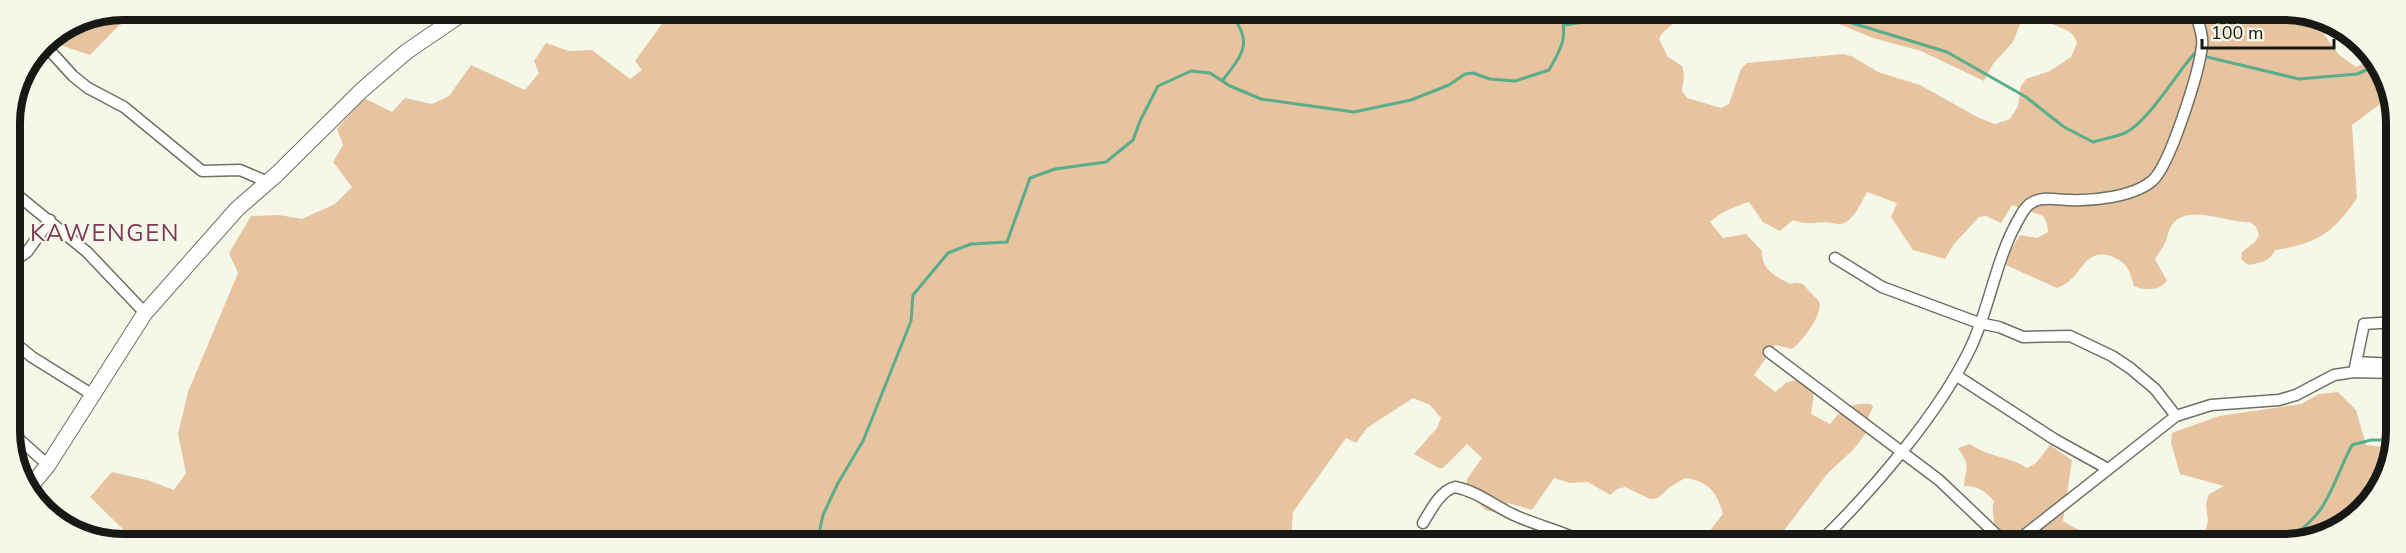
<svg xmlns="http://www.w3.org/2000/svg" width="2406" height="553" font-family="'Nunito Sans',sans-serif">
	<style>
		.green { fill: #e7c39f }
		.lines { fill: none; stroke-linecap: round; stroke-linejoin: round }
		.stream { stroke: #58ad8a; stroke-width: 3 }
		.minor-casing { stroke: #6e7164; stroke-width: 13 }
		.secondary-casing { stroke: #6e7164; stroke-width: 17 }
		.minor { stroke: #fff; stroke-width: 10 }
		.secondary { stroke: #fff; stroke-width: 15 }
		.labels { text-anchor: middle; stroke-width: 4.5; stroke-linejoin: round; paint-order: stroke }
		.quarter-label { font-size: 24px; letter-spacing: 1.5px; fill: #7c3957; stroke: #f5f8e9 }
		.rim { fill: none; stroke: #181914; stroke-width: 8 }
	</style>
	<rect width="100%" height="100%" fill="#f5f8e9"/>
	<path class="green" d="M122,9H135L90,55L45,40L79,17Z
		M672,10H1563L1577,14L1589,10L1685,11C1680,23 1665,26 1659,39L1668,57L1682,66L1684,75L1682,91L1687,98L1721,108L1729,104L1741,69L1747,63L1843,54L1851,56L1878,72L1920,85L1979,118L1995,124L2010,119L2018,106L2021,86L2026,79L2050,71L2071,57L2077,43C2076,40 2074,36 2072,34C2065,27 2030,16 2022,19L2013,42L1993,64L1984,81L1921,51L1873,38L1829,20L1814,17L1804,21L1797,11H2228L2257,23H2282L2313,27L2323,33L2339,55L2356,67L2373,59L2394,98L2387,99L2352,125L2357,198C2334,233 2316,244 2275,250C2269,263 2261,262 2248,265L2241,259L2242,252L2255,242L2259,235L2256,227L2250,222C2229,224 2188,202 2172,225C2168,230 2168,237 2165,243C2162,249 2158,254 2155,259L2167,281C2158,291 2146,291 2134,286C2130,272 2128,263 2113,257C2082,245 2083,280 2057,288L2006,265L2011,250L2020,235L2037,238L2048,232L2047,224L2043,216L2012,205L2001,223L1986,216L1979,217L1954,244L1945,259L1913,250L1891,217L1897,203L1867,192C1862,201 1853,223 1840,224C1836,225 1831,222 1826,222C1811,223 1808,225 1793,220L1780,231L1763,222L1749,202C1734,207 1722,211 1710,222L1723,238L1746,234L1762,251C1761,270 1776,276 1790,284C1801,281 1803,283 1809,291C1812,295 1817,297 1819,302C1824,313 1801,343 1792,349L1775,345L1754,375L1775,392L1787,382L1797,380L1814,392L1811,414L1830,424C1841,409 1852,402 1871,404L1873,407L1868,418L1872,425L1854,449L1828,473L1779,537L1770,538L1761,543H1700L1723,514C1717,492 1708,481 1685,478L1670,487L1658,498L1650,499L1625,487L1617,489L1610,495L1588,482L1570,483L1554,478L1532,510L1508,503L1497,513L1486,510L1472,498H1465L1467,479L1482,458L1467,444L1443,468H1439L1414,454L1437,428L1441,418L1430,405L1413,398L1367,428L1356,443L1346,438L1293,512L1291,543L136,542L90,497L112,472L147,480L174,490L186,473L178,434L188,392L238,273L229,253L251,216L279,215L302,219L335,204L352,187L333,162L343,145L337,129L364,98L392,112L405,98L432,104L449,96L471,65L525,90L539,73L534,61L546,43L569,51L592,50L630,79L642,70L635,61Z
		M2338,392L2356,410L2366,445L2395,448V452L2359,516L2291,544H2202L2208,521L2206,504L2209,494L2224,486L2180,474L2171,443L2172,433L2219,416L2301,404L2319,394Z
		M1970,444C1990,458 2009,456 2027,468L2036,463L2050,445L2072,460L2063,521C2082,534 2108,540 2130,544H1999C1997,529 1990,514 1994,501C1985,491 1978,486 1964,486C1966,464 1971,468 1958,448Z
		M1348,534L1362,543H1311Z"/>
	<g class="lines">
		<path class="stream" d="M1832,11L1852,23L1947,52L2026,97L2064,127L2093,142C2103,139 2115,137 2125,133C2149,121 2175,75 2194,54L2196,55
			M1564,25L1626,16L1631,10
			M2203,56L2299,79L2357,74L2376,66
			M1222,81C1245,52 1254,41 1227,10
			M817,543L823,515L838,483L863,441L911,321L913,295L948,253L971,244L1007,242L1030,178L1055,169L1106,162L1133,140L1140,121L1158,86L1191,71L1210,73L1230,86L1261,99L1354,112L1411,100L1449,85L1465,74L1473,73L1490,79L1515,81L1549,70C1563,46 1567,38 1561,10
			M2280,544C2330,515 2328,492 2352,445L2371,440H2389"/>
		<g class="minor-casing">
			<path id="minor" d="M42,42L73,76L88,88L124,107L202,171L240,170L268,182
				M10,189L87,252L145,313
				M1835,258L1882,287L1979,323L1999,327L2023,337L2070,336L2112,356L2130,368L2155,389L2176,416
				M10,264L27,252L50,220
				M11,340L32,357L93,395
				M1769,352L1939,480L2001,539L2014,541L2022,537L2176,416L2211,405L2279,400L2296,395L2334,375L2354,372L2395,373
				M2356,362L2395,364
				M2354,372L2364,324L2395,322
				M1957,376L2054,439L2108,469
				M11,432L48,465
				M1423,523C1431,510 1440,491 1455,487C1477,491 1494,506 1514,515C1538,526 1563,531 1585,543
				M1819,543C1872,491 1939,414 1971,347C1991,304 1996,256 2021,215C2023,211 2028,204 2033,202C2043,196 2058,200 2069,200C2093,201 2133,197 2152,181C2170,166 2199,72 2202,46C2204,34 2197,23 2196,11
				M1985,544L1996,534"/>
		</g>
		<g class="secondary-casing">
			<path id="secondary" d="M30,487L48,465L145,313L237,209L277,174L362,90L406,52L469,9"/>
		</g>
		<use href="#minor" class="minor"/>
		<use href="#secondary" class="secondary"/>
	</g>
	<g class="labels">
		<g class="quarter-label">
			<text x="105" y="241">KAWENGEN</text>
		</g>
	</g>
	<path d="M0 0H2406V553H0ZM123 20H2283A103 103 0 0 1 2386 123V431A103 103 0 0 1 2283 534H123A103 103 0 0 1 20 431V123A103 103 0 0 1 123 20Z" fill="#f5f8e9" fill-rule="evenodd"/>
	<path class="rim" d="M123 20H2283A103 103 0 0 1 2386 123V431A103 103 0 0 1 2283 534H123A103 103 0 0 1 20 431V123A103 103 0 0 1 123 20Z"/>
	<path d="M2202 39v9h132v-9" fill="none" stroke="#181914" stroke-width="3"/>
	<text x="2211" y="39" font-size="18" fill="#181914" stroke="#f5f8e9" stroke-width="4.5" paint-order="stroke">100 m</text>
</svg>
